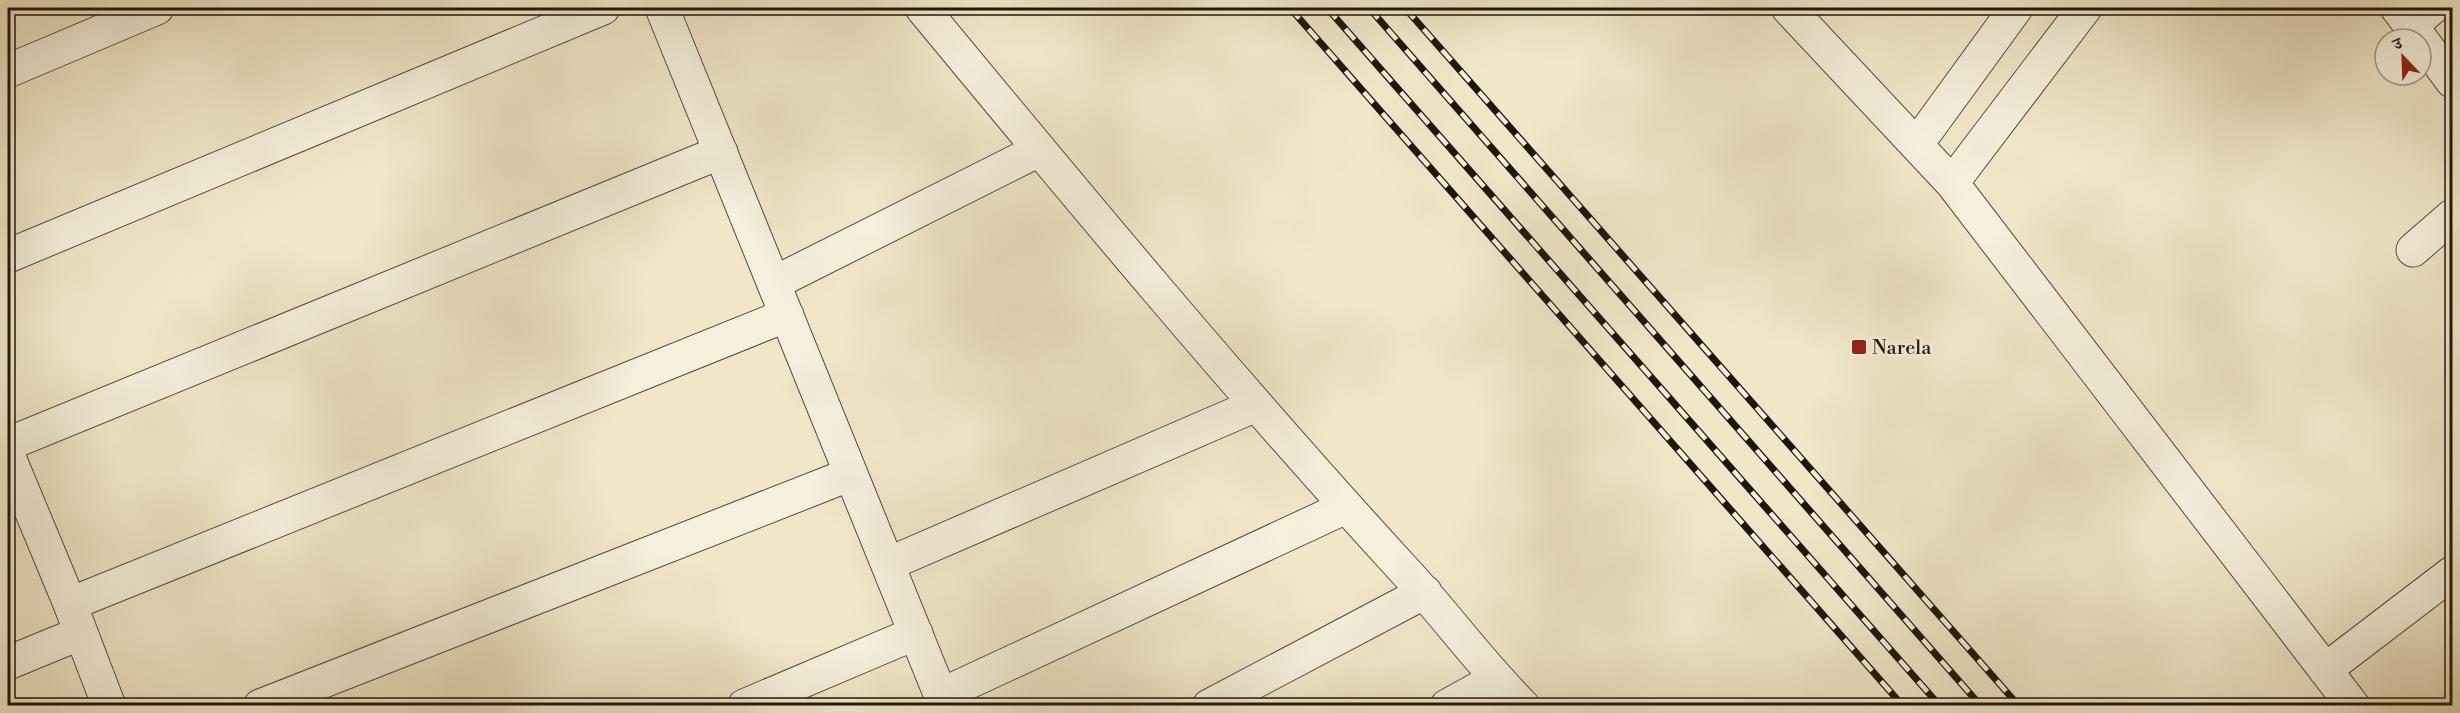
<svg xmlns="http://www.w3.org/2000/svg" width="2460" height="713" font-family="'Libre Bodoni','Noto Serif Devanagari',serif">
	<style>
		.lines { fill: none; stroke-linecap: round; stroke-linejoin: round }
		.minor-casing { stroke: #534a3a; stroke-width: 35 }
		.minor { stroke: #f5efdc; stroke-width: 33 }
		.rail-casing { stroke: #1f160b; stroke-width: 7 }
		.rail { stroke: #f5efdc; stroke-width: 4.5; stroke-dasharray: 14; stroke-linecap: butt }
		.poi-dot { fill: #8f2418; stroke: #f5efdc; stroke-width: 2 }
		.labels { text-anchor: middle; stroke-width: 5; stroke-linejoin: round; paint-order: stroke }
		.poi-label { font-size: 20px; fill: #1f160b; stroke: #f5efdc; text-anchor: start }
	</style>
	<rect width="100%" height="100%" fill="#f0e7c9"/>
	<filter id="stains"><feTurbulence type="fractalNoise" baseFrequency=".00333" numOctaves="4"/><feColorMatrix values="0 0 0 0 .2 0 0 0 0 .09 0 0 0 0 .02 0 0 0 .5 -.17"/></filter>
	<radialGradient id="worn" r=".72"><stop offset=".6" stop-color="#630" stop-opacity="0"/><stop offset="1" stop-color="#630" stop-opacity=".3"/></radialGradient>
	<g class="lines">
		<g class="minor-casing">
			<path id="minor" d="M662,8L945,706
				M922,8C1079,198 1237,388 1404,570C1445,614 1480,663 1523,706
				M1788,8L1952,183L2353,706
				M2397,8L2421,39
				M2411,26L2432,8
				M2421,39L2452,81
				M8,71L157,8
				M1917,144L2016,8
				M1952,183L2085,8
				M2413,250L2452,216
				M8,256L603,8
				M774,283L1039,150
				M8,444L721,152
				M8,455L70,604L109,706
				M888,564L1256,405
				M70,604L787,315
				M8,663L81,633
				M2325,670L2452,573
				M941,695L1346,507
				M260,706L851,474
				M744,706L916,633
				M1209,706L1425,592
				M1447,706L1496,679"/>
		</g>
		<use href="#minor" class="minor"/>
		<g class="rail-casing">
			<path id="rail" d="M1290,8L1903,706
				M1327,8L1940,706
				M1369,8L1981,706
				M1405,8L2019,706"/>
		</g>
		<use href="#rail" class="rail"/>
	</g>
	<rect class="poi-dot" x="1851" y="339" width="16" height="16" rx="3"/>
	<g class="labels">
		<g class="poi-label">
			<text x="1872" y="354">Narela</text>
		</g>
	</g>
	<rect width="2460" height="713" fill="none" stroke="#f0e7c9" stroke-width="30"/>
	<rect x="9" y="9" width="2442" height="695" fill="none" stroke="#1f160b" stroke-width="3"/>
	<rect x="15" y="15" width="2430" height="683" fill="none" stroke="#1f160b" stroke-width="1.5"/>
	<g transform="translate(2403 57) rotate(337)"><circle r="28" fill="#f5efdc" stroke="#9f9888" stroke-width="1.5"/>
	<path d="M0-4.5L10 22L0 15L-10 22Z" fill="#8f2418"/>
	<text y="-9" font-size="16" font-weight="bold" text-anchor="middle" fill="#1f160b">उ</text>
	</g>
	<rect width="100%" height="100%" filter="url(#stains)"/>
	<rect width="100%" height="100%" fill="url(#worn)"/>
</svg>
